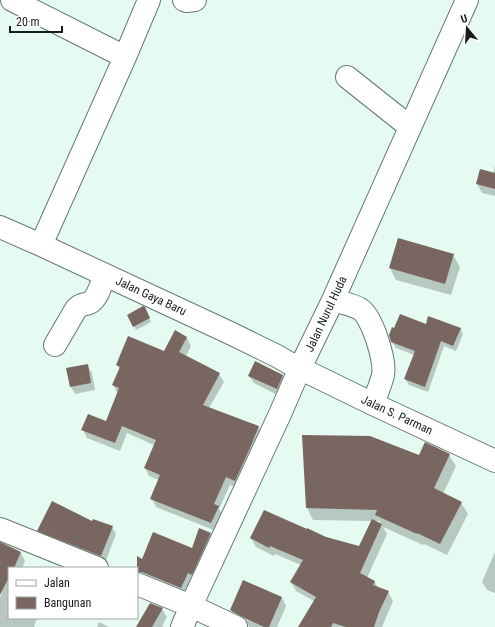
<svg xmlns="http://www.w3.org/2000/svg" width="495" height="627" font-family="'Roboto Condensed',sans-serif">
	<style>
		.shadow { fill: #0003; fill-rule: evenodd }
		.building { fill: #796661 }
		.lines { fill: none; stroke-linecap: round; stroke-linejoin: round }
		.minor-casing { stroke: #667970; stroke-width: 24 }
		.minor { stroke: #fff; stroke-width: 22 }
		.labels { text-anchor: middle; stroke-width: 3; stroke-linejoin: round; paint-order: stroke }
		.street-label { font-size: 12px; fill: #151c19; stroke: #fff }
	</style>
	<rect width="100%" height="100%" fill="#e5faf0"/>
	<path class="shadow" d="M495,166V196L482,193L477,184L493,174Z
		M398,240L453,255L460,267L451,295L396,280L390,268Z
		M147,312L151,322L136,330L128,315Z
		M426,325L460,328L463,334L456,351L444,346L428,392L409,385L405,379L414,355L396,348L392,342L395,329Z
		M176,332L187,338L191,346L186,356L219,374L224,382L209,408L258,426L263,434L240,488L230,485L219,509L223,515L216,531L156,507L152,499L159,480L149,476L145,468L154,445L127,433L120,451L87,438L83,430L106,422L118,394L113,385L120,370L117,365L164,352Z
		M87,365L92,373L95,390L75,394L71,387Z
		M283,375L287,383L281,397L254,383L249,376Z
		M449,455L456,466L443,494L461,503L468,514L447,555L424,544L423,545L383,527L387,534L367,578L375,582L378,588L388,592L393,601L382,627H303L314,601L296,591L291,582L301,565L275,554L274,556L256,547L251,538L326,537L359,547L373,521L313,520L307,508L420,457ZM374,521H380L381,525Z
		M93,522L112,527L116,534L105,563L43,538L38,530Z
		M210,534L214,540L195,580L191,579L184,594L137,577L136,568L141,559L142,560L192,549Z
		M1,544L21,553L25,561L22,568H9V618H37L34,627H0V597L2,593L0,592V547Z
		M495,552V593L487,590L482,582Z
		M244,581L282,598L286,606L277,627H249V626L247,624L235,618L231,610Z
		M162,609L167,617L162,626L164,627H137L142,616L143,617Z
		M99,622L109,627H97Z"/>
	<path class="building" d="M480,169L495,173V189L476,184Z
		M398,238L454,254L445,284L389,268Z
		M143,306L145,307L150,318L133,327L127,315Z
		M400,314L426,324L428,316L461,328L453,346L441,341L425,387L404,379L415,351L391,342L389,335L392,327L394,328Z
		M175,330L187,337L179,352L220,373L203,405L259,426L250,448L235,481L226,477L214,504L219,506L211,523L150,499L160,475L144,468L156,440L122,426L115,443L81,430L88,414L106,421L119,388L112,385L120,367L116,365L128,336L164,351Z
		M255,361L283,375L277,389L248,376Z
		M88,364L91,383L70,387L66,368Z
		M302,435L370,436L419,455L425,442L450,454L434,488L462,502L440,544L417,533V534L375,515L377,510L306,508Z
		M52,501L92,521L93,519L113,526L101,556L37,531Z
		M264,510L307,529V528L326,537L359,546L372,519L382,524L360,573L375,581L373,585L389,591L379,612L374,627H346L333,623L331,627H298L316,597L290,582L303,560L270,546L269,548L250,538Z
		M199,528L211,533L192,575L188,573L181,588L142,572H137V556L142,559L153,532L192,548Z
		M0,542L21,552L14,568H9V577L0,595Z
		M243,580L282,597L269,627H264L245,618L241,616L230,610Z
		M150,603L163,608L152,627H136Z"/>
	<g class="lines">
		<g class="minor-casing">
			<path id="minor" d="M12,0L125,57
				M184,0L187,1L195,0
				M347,77L410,127
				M0,227L41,245L230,333L277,356L289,363L373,404L495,461
				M41,245L125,57L149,0
				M333,300C341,303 352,304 360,309C372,316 386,361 383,375C381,384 376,395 373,404
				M55,345L76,309C83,302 85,306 91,302C99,296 101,283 105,275
				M0,529L97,568
				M137,584L191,606L236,627
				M182,627L191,606L280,414L300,368L333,300L467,0"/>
		</g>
		<use href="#minor" class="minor"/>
	</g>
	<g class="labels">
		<g class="street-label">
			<text transform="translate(151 296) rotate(25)" y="4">Jalan Gaya Baru</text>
			<text transform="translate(326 314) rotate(-65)" y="4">Jalan Nurul Huda</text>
			<text transform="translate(397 415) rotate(25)" y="4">Jalan S. Parman</text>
		</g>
	</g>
	<rect x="8" y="567" width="130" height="52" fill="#ffffff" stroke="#a1a4a3"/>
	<rect x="16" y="580" width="20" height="6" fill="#ffffff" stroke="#a1a4a3"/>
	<text x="44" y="587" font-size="12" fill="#151c19">Jalan</text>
	<rect x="16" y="597" width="20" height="12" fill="#796661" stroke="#a1a4a3"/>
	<text x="44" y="607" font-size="12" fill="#151c19">Bangunan</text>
	<g transform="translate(467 28) rotate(342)" stroke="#ffffff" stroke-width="3" paint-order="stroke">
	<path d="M0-3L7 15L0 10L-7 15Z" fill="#151c19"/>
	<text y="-6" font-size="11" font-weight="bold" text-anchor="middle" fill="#151c19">U</text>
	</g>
	<path d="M10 26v6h52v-6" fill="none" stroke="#151c19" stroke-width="2"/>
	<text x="16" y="26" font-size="12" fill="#151c19" stroke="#ffffff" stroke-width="3" paint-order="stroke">20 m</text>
</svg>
